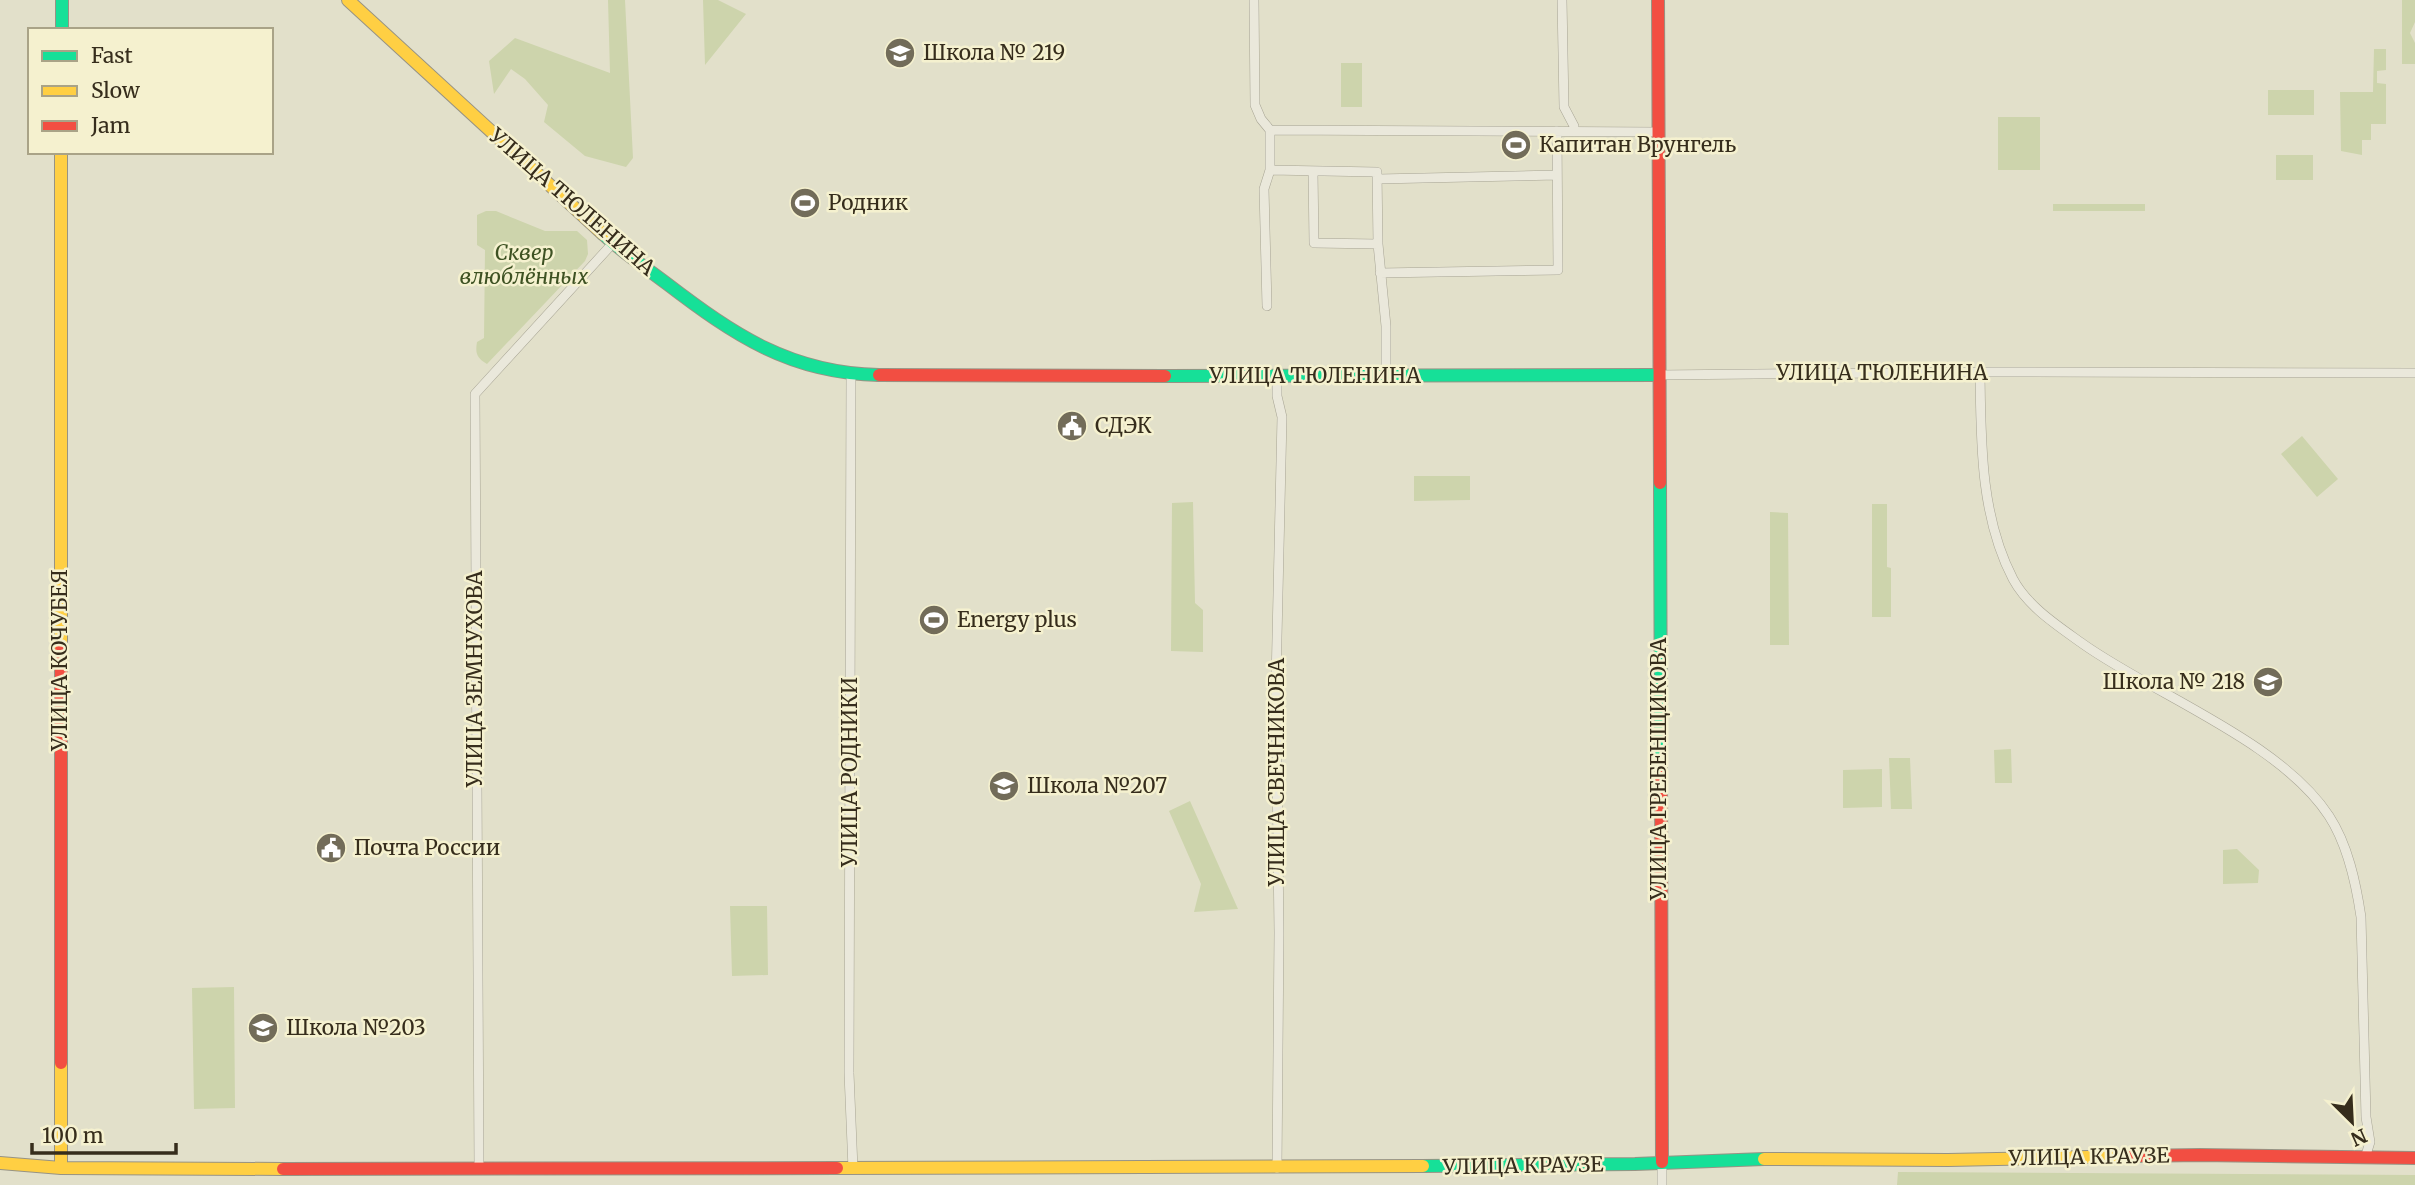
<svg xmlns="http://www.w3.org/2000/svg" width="2415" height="1185" font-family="Merriweather,serif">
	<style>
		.green { fill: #cdd4ac }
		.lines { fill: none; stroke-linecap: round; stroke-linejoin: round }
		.street-casing { stroke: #a7a494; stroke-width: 10 }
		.fast-casing { stroke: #979384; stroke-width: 14 }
		.slow-casing { stroke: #979384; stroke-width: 14 }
		.jam-casing { stroke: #979384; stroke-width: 14 }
		.street { stroke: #eae8db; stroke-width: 9 }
		.fast { stroke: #16e098; stroke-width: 12 }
		.slow { stroke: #ffcf43; stroke-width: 12 }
		.jam { stroke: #f24e42; stroke-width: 12 }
		.labels { text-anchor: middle; stroke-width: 5; stroke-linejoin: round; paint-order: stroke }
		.poi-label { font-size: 21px; fill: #362d1c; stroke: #f5f1cf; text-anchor: start }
		.street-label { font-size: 21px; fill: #362d1c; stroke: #f5f1cf }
		.park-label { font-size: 21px; font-style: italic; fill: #3e5223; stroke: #f5f1cf }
	</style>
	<rect width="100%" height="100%" fill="#e2e0ca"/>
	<path class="green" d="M608,0H625L633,158L626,167L585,156L544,122L548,105L525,79L511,69L494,94L489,61L515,38L610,73Z
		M703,0H718L746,14L705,65Z
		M2402,0H2415V22L2410,33L2415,43V64H2402Z
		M2374,49H2386V70L2377,71V83L2386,84V124H2371V140H2362V155L2341,151L2340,92H2373Z
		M1341,63H1362V107H1341Z
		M2268,90H2314V115H2268Z
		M1998,117H2040V170H1998Z
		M2276,155H2313V180H2276Z
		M2053,204H2145V211H2053Z
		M486,211H496L545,231H577L587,240L588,254L585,261L487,364C477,358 475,354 477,342L484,338L485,250L477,245V215Z
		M2302,436L2338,479L2317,497L2281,454Z
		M1414,476H1470V500L1414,501Z
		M1193,502L1195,603L1203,610V652L1171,651L1172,503Z
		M1872,504H1887V567L1891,568V617H1872Z
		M1770,512L1788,513L1789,645H1770Z
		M2011,749L2012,783H1995L1994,750Z
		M1889,758H1910L1912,809H1891Z
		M1882,769V807L1843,808V770Z
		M1190,801L1238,909L1194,912L1201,884L1169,811Z
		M2237,849L2259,870L2258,883L2223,884V850Z
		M730,906H767L768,975L732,976Z
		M234,987L235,1108L194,1109L192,988Z
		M1898,1172L2415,1175V1185H1897Z"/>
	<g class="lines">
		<g class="street-casing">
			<path id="street" d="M1254,0L1255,105L1261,119L1270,130V170L1377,172L1378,244L1386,326V376
				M1562,0L1564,107L1574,126
				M1270,130L1657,132
				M1313,171L1314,243L1378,244
				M1378,179L1557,175
				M1380,273L1558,270L1557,131
				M1267,306L1264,189L1270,170
				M1980,372C1981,441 1980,516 2013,579C2028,607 2058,626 2083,644C2155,695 2281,742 2329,816C2348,845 2356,883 2361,917L2366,1117L2370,1142L2365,1158
				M851,374L849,1073L853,1169
				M1658,375L1980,372L2415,373
				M1277,377V396L1282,417L1276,682L1279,933L1277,1168
				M1662,1162V1185
				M479,1168L475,394L613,243"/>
		</g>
		<g class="fast-casing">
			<path id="fast" d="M62,0V30
				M603,234C622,252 645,267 666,283C734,335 790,373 879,375
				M1165,376L1658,375
				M1660,483L1661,770
				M1423,1166L1635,1164L1764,1159"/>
		</g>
		<g class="slow-casing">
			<path id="slow" d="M348,0L603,234
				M61,152V650
				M61,1063V1168
				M1764,1159L1948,1160L2132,1156
				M0,1163L61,1168L283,1169
				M837,1168L1423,1166"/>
		</g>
		<g class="jam-casing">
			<path id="jam" d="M1658,0L1660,483
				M879,375L1165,376
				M61,650V1063
				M1661,770L1662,1162
				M2132,1156L2200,1155L2415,1158
				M283,1169L837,1168"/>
		</g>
		<use href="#street" class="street"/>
		<use href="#fast" class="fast"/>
		<use href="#slow" class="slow"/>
		<use href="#jam" class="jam"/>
	</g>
	<defs>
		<g id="school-disc" transform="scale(1.575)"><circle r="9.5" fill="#726c59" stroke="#f5f1cf"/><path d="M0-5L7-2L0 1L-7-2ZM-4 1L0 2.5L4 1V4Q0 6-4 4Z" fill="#fff"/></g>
		<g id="stadium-disc" transform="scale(1.575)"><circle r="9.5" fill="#726c59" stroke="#f5f1cf"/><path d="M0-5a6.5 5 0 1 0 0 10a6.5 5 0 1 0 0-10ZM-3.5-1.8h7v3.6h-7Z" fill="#fff"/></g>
		<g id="civic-disc" transform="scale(1.575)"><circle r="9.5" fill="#726c59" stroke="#f5f1cf"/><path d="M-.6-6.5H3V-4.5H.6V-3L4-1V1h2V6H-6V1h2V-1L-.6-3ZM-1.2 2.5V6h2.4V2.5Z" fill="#fff"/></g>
	</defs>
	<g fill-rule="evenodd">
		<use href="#school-disc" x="900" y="53"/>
		<use href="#stadium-disc" x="1516" y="145"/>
		<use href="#stadium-disc" x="805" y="203"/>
		<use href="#civic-disc" x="1072" y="426"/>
		<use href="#stadium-disc" x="934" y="620"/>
		<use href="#school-disc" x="2268" y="682"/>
		<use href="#school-disc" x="1004" y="786"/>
		<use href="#civic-disc" x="331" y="848"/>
		<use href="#school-disc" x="263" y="1028"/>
	</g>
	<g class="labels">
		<g class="poi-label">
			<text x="923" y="60">Школа № 219</text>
			<text x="1539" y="152">Капитан Врунгель</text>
			<text x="828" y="210">Родник</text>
			<text x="1095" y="433">СДЭК</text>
			<text x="957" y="627">Energy plus</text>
			<text x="2245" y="689" text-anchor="end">Школа № 218</text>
			<text x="1027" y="793">Школа №207</text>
			<text x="354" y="855">Почта России</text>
			<text x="286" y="1035">Школа №203</text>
		</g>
		<g class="street-label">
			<text transform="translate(572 202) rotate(41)" y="7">УЛИЦА ТЮЛЕНИНА</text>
			<text x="1882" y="380">УЛИЦА ТЮЛЕНИНА</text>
			<text x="1315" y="383">УЛИЦА ТЮЛЕНИНА</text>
			<text transform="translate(60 660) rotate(-90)" y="7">УЛИЦА КОЧУБЕЯ</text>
			<text transform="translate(475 679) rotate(-90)" y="7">УЛИЦА ЗЕМНУХОВА</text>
			<text transform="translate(1659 769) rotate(-90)" y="7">УЛИЦА ГРЕБЕНЩИКОВА</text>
			<text transform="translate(850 772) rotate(-90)" y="7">УЛИЦА РОДНИКИ</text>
			<text transform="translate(1277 772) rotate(-90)" y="7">УЛИЦА СВЕЧНИКОВА</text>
			<text transform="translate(2089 1157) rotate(-1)" y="7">УЛИЦА КРАУЗЕ</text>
			<text transform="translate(1523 1166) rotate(-1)" y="7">УЛИЦА КРАУЗЕ</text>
		</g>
		<g class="park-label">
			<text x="524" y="260">Сквер<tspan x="524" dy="24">влюблённых</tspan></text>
		</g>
	</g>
	<rect x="28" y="28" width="245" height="126" fill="#f5f1cf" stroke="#a9a387" stroke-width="2"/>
	<rect x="42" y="51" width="35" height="10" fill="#16e098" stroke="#a9a387" stroke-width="2"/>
	<text x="91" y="63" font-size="21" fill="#362d1c">Fast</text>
	<rect x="42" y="86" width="35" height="10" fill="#ffcf43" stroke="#a9a387" stroke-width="2"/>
	<text x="91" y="98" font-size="21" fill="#362d1c">Slow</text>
	<rect x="42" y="121" width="35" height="10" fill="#f24e42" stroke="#a9a387" stroke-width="2"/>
	<text x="91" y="133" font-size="21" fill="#362d1c">Jam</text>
	<g transform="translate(2352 1122) rotate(156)" stroke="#f5f1cf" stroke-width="5" paint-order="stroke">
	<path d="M0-5L12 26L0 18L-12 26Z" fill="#362d1c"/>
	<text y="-10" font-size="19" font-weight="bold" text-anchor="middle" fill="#362d1c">N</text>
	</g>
	<path d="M32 1143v10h144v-10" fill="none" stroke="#362d1c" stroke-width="3.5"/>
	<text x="42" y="1143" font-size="21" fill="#362d1c" stroke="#f5f1cf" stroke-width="5" paint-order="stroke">100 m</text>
</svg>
